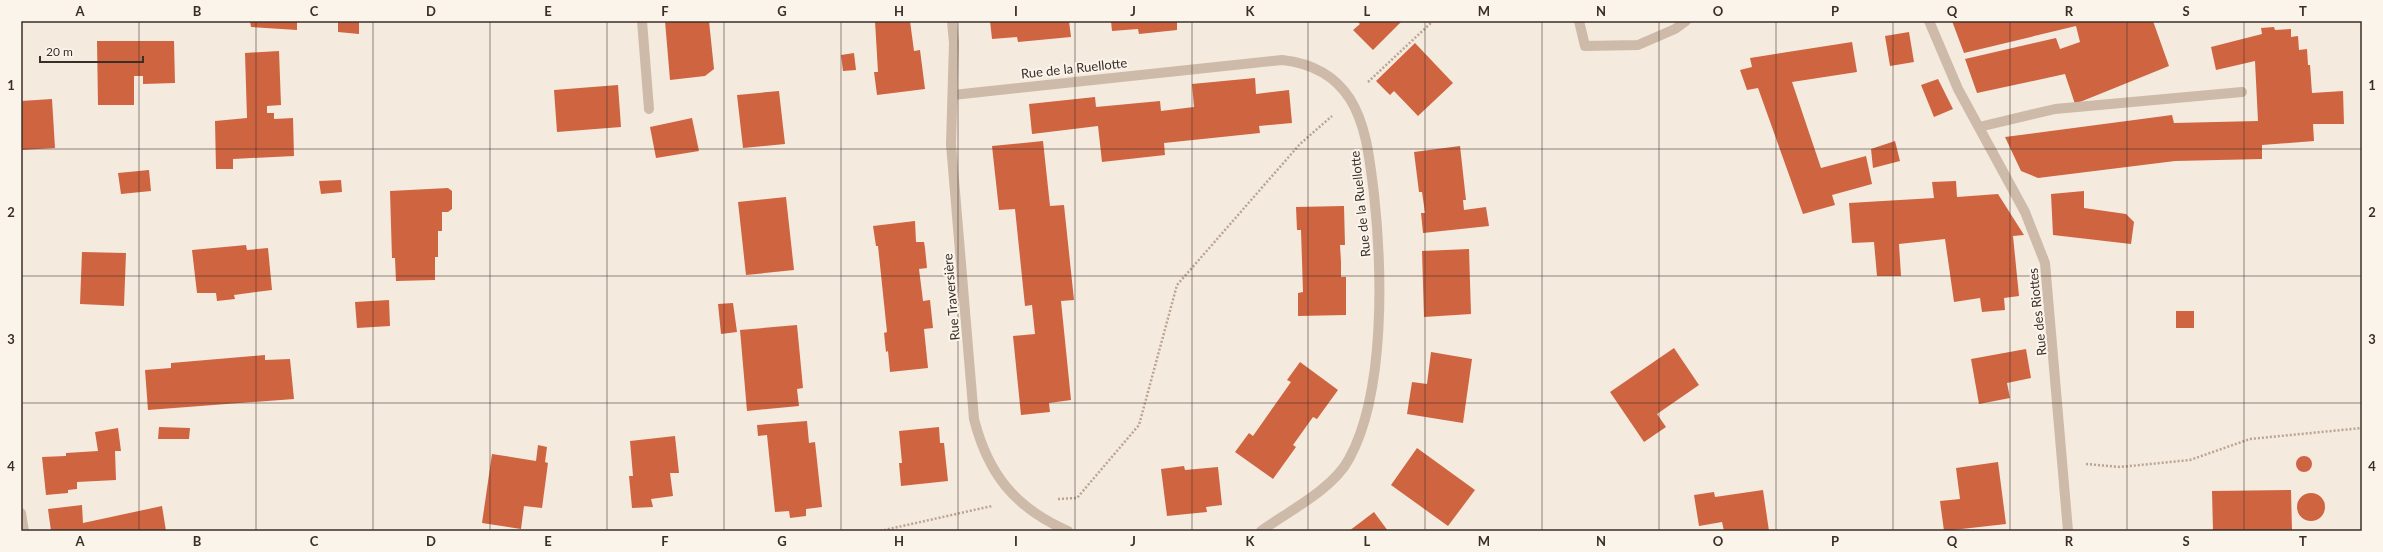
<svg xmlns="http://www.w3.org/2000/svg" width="2383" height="552" font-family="Lato,sans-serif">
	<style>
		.building { fill: #cf6441 }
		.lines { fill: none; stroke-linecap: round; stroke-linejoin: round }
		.path { stroke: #baa492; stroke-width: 2.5; stroke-dasharray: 2 2; stroke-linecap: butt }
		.minor { stroke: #cebaa8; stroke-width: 10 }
		.grid { fill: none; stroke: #3a2e29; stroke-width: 1; stroke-opacity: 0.55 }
		.labels { text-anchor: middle; stroke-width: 4; stroke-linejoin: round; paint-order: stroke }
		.street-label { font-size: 13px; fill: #3a2e29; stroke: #fbf4eb }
		.neatline { fill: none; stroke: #3a2e29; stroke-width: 1.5 }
		.grid-label { font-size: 13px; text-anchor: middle; font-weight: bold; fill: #3a2e29 }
	</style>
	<rect width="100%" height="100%" fill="#f5eade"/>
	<path class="building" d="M250,21H297V30L251,27Z
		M338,21H359V34L338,32Z
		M665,21H709L714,69L705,76L670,80Z
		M875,21H910L914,51L920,50L925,89L877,95L874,72H878Z
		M990,21H1069L1071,37L1018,42L1017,37L992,39Z
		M1111,21H1177V30L1139,34L1138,29L1112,31Z
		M1357,21H1402L1373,50L1353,30L1360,24Z
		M1952,21H2153L2169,66L2075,104L2065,74L1977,93L1965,59L2056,38L2060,49L2080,42L2076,26L1964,53Z
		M2274,27L2275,30L2291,29V37L2298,36L2299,50L2307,49L2308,65H2310L2312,93L2343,91L2344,124H2313L2314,141L2262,145V159L2175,161L2038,178L2021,171L2005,137L2172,115L2174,123L2258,121L2255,61L2216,70L2211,47L2262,34L2261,28Z
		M1909,32L1914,62L1890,66L1885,36Z
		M97,41H174L175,83L143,84V76H134V105H98Z
		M1852,42L1857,72L1792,82L1821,168L1866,156L1872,184L1832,195L1835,205L1803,214L1758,88L1747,90L1740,70L1752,67L1750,58Z
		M1415,43L1453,83L1418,116L1394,91L1390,95L1376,81Z
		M279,51L281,105L267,106V113H274V119L293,118L294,156L233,159V169H216L215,121L247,118L245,53Z
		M854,53L856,70L843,71L841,55Z
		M1255,78L1256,94L1289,90L1292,123L1259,126L1260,133L1164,143L1165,155L1102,162L1098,126L1032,134L1029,104L1095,97L1096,107L1160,101L1161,111L1194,107L1192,84Z
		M1938,79L1953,109L1934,117L1921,85Z
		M618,85L621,127L557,132L554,90Z
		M779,91L785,144L743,148L737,95Z
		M52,99L55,148L21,150V101Z
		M692,118L699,151L656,158L650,127Z
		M1043,141L1050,206L1064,205L1074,300L1061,301L1071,400L1049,403L1050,412L1021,415L1013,336L1035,334L1032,305L1025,306L1015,209L999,210L992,146Z
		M1895,141L1900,161L1873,168L1871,149Z
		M1460,146L1466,200H1463L1464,210L1486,207L1489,226L1423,233L1421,213H1425L1422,192H1419L1414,152Z
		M149,170L151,191L121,194L118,173Z
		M341,180L342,192L321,194L319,181Z
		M1956,181L1957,197L1998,194L2024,235L2013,236L2019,296L2004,298L2005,310L1982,312L1980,298L1954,302L1945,239L1899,244L1901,276H1877L1874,242L1852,243L1849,203L1934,198L1932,182Z
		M448,188L452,191V209L448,212H442V231H438V257H435V280L396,281L395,258H392L390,191Z
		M2084,191V208L2126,214L2134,222L2131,244L2053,235L2051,194Z
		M786,197L794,270L746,275L738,202Z
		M1344,206L1345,245H1340L1341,262V277H1346V315L1298,316V293L1303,292L1301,230H1297L1296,207Z
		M915,221L916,242H924L925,248L927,268L919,269L923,301L930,300L933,328L924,329L928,368L890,372L888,351L886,352L884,333L887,332L878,246H876L873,226Z
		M246,245L247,250L268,248L272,290L234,295L235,299L217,301L216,293H197L192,250Z
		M1469,249L1471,314L1424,317L1422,251Z
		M82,252L126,253L124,306L80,304Z
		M389,300L390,326L357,328L355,302Z
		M733,303L737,332L721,334L718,304Z
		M2176,311H2194V328H2176Z
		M797,325L803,388L797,389L799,406L747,411L740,330Z
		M1674,348L1699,385L1657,414L1666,427L1644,442L1610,392Z
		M2026,349L2031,378L2007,383L2010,398L1979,404L1971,359Z
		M1431,352L1472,359L1463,423L1407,414L1412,382L1427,384Z
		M265,355V360L290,359L294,399L148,410L145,370L171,368V363Z
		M1300,362L1338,390L1317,419L1313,417L1293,445L1296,447L1273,479L1235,452L1249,433L1253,436L1291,382L1287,380Z
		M807,421L809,443L815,442L822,507L806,509V516L790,518L789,511L775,512L767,435L758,436L757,425Z
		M159,427L190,428L189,439H158Z
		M939,427L940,443H944L948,481L901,486L899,463H902L899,431Z
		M118,428L121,451H115L116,480L77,482V489L68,490V493L46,495L42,457L66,456V453L98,451L95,432Z
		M675,436L679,473H670L673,496L651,499L653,507L632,508L629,476H633L630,441Z
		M538,445L547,447L545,462L548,463L542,508L524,506L521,529L482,523L492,454L536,461Z
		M1417,448L1475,490L1448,526L1391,485Z
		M2296 464a8 8 0 1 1 16 0a8 8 0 1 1-16 0Z
		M1998,462L2006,524L1944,531L1940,501L1960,499L1956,468Z
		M1184,466L1185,470L1218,467L1222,505L1206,507L1207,512L1167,516L1161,469Z
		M1763,490L1769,531H1724L1722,522L1699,526L1694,495L1714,492L1715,497Z
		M2291,490L2292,531H2213L2212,491Z
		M2297 507a14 14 0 1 1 28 0a14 14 0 1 1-28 0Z
		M82,505L83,523L162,506L166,531H51L48,509Z
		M1374,512L1388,531H1349Z"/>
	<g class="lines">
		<path class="path" d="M1368,82L1433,21
			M2086,464L2120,467L2190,460L2250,439L2362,428
			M1058,499L1077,498L1139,425L1177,285L1300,144L1332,116
			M880,531L992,506"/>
		<path class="minor" d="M642,21L649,109
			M952,21L954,43L951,144L974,419C988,474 1015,508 1068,531
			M1579,21L1585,46L1638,45L1675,29L1686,21
			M1929,21L1958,89L2025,212L2045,263L2068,531
			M953,95L1282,60C1310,63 1334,74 1350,99C1367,126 1370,163 1374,194C1382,268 1386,392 1349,459C1333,489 1289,511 1261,531
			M1979,127L2055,109L2242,92
			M21,513L24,531"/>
	</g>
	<path class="grid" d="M139,21V531M256,21V531M373,21V531M490,21V531M607,21V531M724,21V531M841,21V531M958,21V531M1075,21V531M1192,21V531M1308,21V531M1425,21V531M1542,21V531M1659,21V531M1776,21V531M1893,21V531M2010,21V531M2127,21V531M2244,21V531M21,149H2362M21,276H2362M21,403H2362"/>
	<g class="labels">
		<g class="street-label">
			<text transform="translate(1074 68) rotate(-6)" y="5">Rue de la Ruellotte</text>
			<text transform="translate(1360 204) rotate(-96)" y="5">Rue de la Ruellotte</text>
			<text transform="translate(951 297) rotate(-95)" y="5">Rue Traversière</text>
			<text transform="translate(2037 312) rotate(-96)" y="5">Rue des Riottes</text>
		</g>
	</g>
	<rect width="2383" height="552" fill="none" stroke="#fbf4eb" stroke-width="44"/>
	<path d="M40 56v6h103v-6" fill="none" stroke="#3a2e29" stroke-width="2"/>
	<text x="46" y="56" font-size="12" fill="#3a2e29" stroke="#fbf4eb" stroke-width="3" paint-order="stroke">20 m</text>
	<rect x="22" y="22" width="2339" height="508" class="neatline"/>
	<g class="grid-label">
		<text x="80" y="16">A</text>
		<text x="197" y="16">B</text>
		<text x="314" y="16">C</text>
		<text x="431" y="16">D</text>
		<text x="548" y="16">E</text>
		<text x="665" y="16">F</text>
		<text x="782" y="16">G</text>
		<text x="899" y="16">H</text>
		<text x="1016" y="16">I</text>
		<text x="1133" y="16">J</text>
		<text x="1250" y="16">K</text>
		<text x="1367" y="16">L</text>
		<text x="1484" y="16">M</text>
		<text x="1601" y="16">N</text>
		<text x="1718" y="16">O</text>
		<text x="1835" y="16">P</text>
		<text x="1952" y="16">Q</text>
		<text x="2069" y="16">R</text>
		<text x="2186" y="16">S</text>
		<text x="2303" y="16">T</text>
		<text x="11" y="90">1</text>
		<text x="2372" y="90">1</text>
		<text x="11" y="217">2</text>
		<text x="2372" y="217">2</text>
		<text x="11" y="344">3</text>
		<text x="2372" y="344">3</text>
		<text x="11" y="471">4</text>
		<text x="2372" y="471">4</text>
		<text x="80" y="546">A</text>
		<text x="197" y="546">B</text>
		<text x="314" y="546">C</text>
		<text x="431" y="546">D</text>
		<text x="548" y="546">E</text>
		<text x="665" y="546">F</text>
		<text x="782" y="546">G</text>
		<text x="899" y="546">H</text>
		<text x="1016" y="546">I</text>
		<text x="1133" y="546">J</text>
		<text x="1250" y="546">K</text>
		<text x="1367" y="546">L</text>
		<text x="1484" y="546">M</text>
		<text x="1601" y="546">N</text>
		<text x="1718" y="546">O</text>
		<text x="1835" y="546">P</text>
		<text x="1952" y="546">Q</text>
		<text x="2069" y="546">R</text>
		<text x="2186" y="546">S</text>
		<text x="2303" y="546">T</text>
	</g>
</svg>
